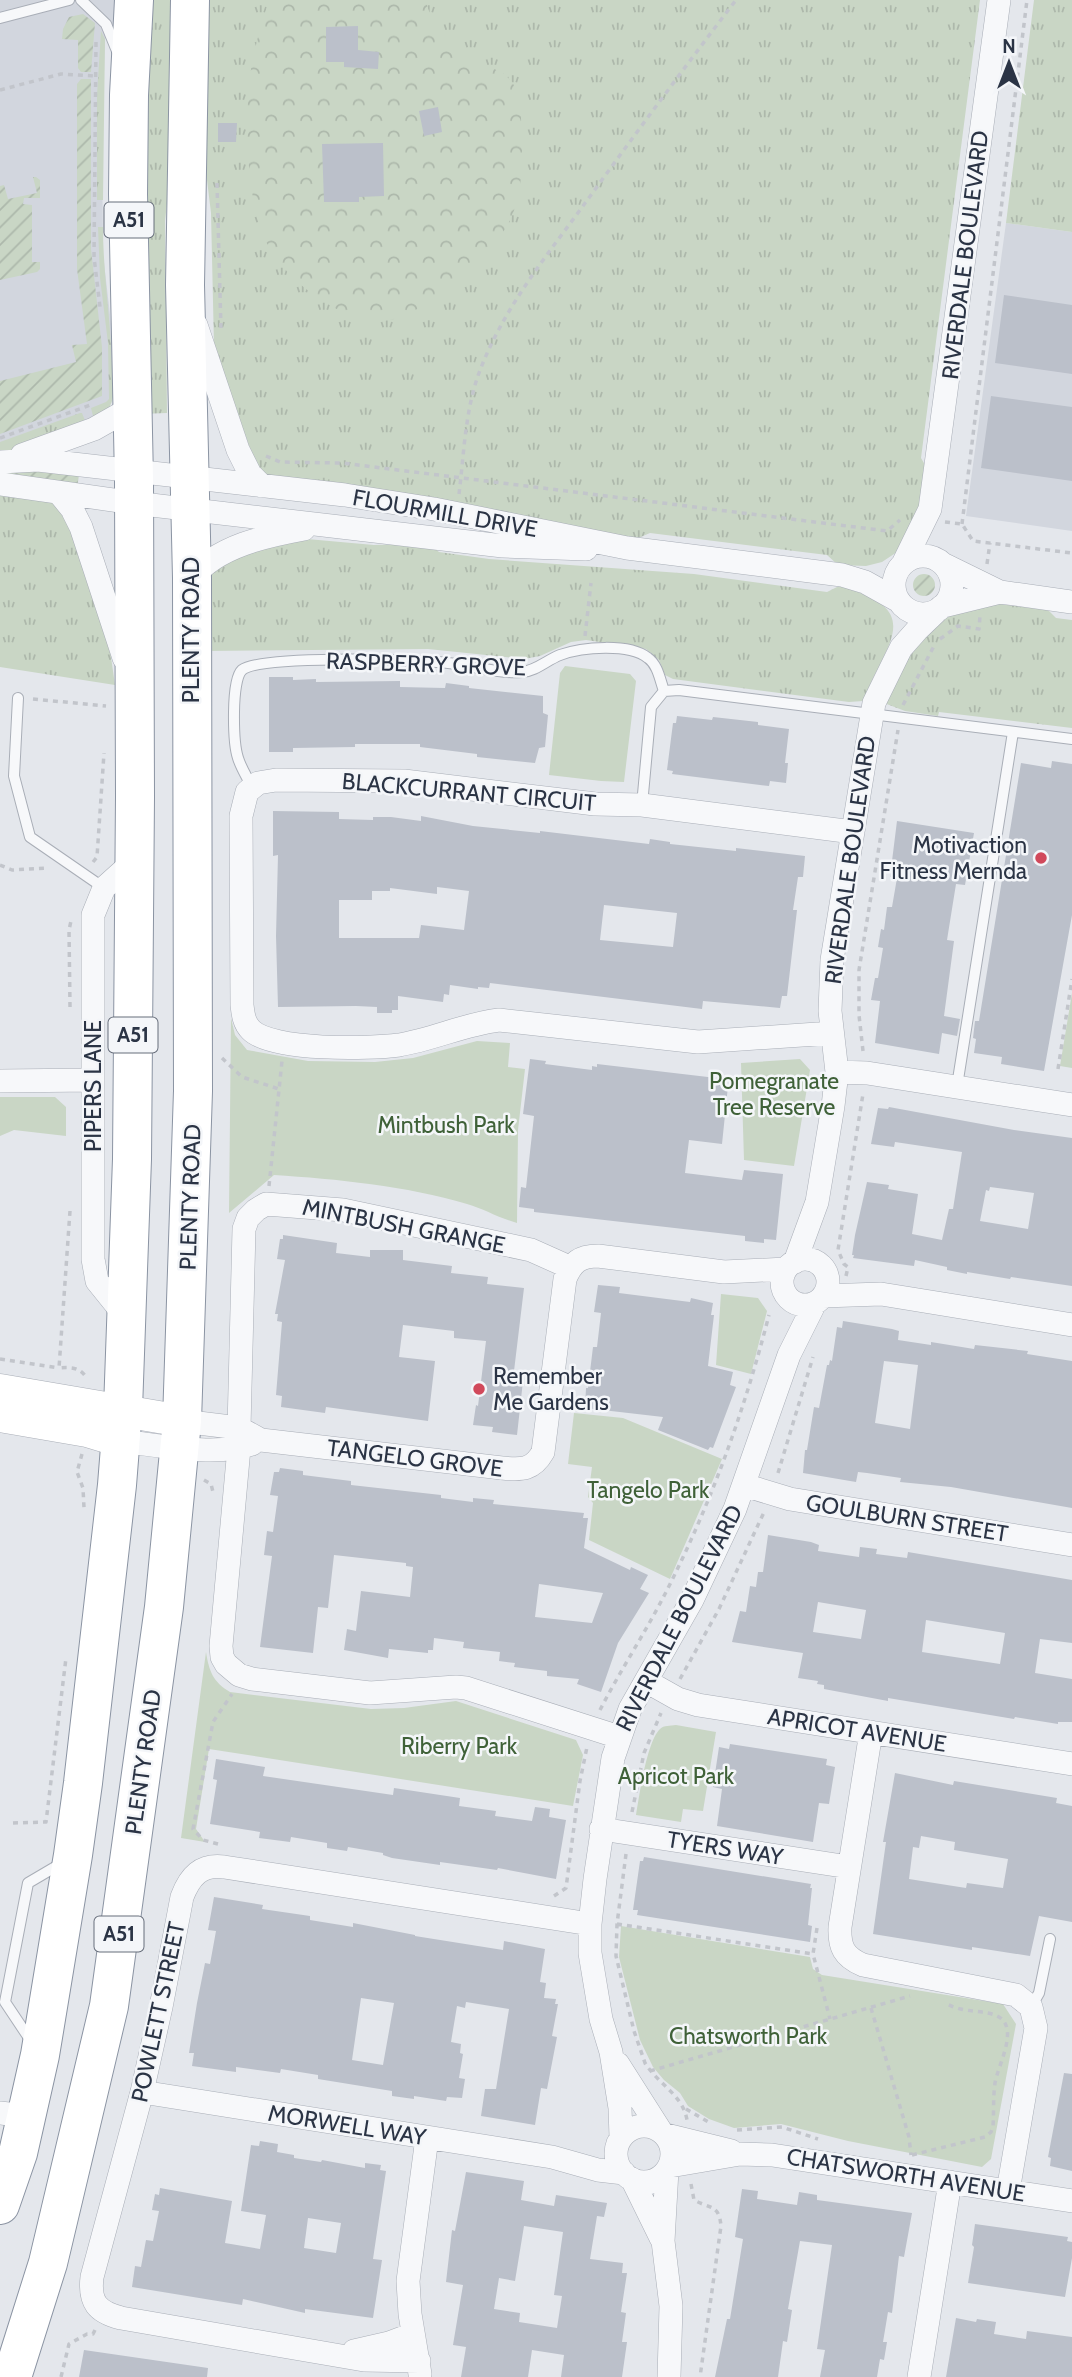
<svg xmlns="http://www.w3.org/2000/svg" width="1072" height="2377" font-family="Cabin,sans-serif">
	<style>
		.built { fill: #d2d6de }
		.grass { fill: url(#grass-tufts) }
		.forest { fill: url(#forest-crowns) }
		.park { fill: #c9d6c5 }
		.garden { fill: url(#garden-furrows) }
		.building { fill: #bbc0ca; fill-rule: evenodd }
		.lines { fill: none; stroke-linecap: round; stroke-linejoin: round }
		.lane-casing { stroke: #a9aeb7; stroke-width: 12 }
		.street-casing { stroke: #a9aeb7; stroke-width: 24 }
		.secondary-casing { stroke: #a9aeb7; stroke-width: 33 }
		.highway-casing { stroke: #8b94a3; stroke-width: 40 }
		.path { stroke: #c2c5cb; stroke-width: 3.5; stroke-dasharray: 5 5; stroke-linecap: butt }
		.lane { stroke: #f7f8fa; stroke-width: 10 }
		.street { stroke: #f7f8fa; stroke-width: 23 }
		.secondary { stroke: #fff; stroke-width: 32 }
		.highway { stroke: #fff; stroke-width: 38 }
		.poi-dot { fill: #d1495b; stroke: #f4f6f9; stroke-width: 2.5 }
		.labels { text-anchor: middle; stroke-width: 5; stroke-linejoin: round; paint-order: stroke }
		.shield { fill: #f4f6f9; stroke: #676e7b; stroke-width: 2 }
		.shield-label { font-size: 21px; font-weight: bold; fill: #2b3445 }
		.street-label { font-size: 23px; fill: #2b3445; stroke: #f4f6f9 }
		.poi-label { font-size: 23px; fill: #2b3445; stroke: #f4f6f9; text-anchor: end }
		.park-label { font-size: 23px; fill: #3f6138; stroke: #f4f6f9 }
	</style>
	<defs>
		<pattern id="grass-tufts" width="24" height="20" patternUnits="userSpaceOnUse" patternTransform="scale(1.75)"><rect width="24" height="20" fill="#c9d6c5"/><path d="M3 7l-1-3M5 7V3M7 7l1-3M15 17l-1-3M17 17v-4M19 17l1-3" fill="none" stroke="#adb8ab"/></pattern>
		<pattern id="forest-crowns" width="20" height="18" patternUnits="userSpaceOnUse" patternTransform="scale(1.75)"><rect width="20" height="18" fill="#c9d6c5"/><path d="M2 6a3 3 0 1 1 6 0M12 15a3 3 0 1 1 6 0" fill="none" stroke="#adb8ab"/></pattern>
		<pattern id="garden-furrows" width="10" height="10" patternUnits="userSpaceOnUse" patternTransform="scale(1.75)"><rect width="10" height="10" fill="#c9d6c5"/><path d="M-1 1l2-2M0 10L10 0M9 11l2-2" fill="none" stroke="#adb8ab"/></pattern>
	</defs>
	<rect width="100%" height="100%" fill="#e4e7ec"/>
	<path class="built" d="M0,0H117L116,18L105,39L102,137L103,254L112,332V399L106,413L0,455Z
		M1006,223L1072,232V531L966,516Z"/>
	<path class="grass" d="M153,0H179L173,150L165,221L167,413L140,414V217Z
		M205,0H980L921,458L928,470L922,499L903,548L882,562L866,566L838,565L827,555L650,533L636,539L267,475L255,463L214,346L211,213L203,147Z
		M1034,0H1072V232L1006,223Z
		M101,31L105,39L103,200H97V95Z
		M98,227H103C103,274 111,321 112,368C113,380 116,395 110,406C107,413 101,416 94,420L91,408L106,402L109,399L108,343L100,278Z
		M80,413H82L86,423L0,455V442Z
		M0,491L49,501L65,510L109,643L115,685L0,667Z
		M307,539L374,545L417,544L431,545L439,552L489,559L694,574L827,592L839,586C928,610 886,642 863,701L849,702L673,679L665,675L659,660L646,649L586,640L571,642L540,656L524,659L428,649L205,651L209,577C231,549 274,547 307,539Z
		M991,603L1048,610L1056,618L1072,620V728L939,712L938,716L905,711L884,703C901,670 920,631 954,613C964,607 980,605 991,603Z"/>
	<path class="forest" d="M269,0H425C432,20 440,40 457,54C478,69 507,63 517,92C522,108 521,128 522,145C523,223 504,239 447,287C429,303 403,322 377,321C354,321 332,307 314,295C293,280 273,259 263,235C247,196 244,120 250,77C253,51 261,26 269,0Z"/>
	<path class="park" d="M565,666L630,674L636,681L624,782L601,781L549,775L560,673Z
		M1072,993V1068L1060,1066Z
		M231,1018L235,1035L247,1050L308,1061L375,1062L413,1058L477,1041L510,1043L508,1067L525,1069L518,1130L517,1223C499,1218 484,1209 467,1204C407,1186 336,1179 274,1175L229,1213Z
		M800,1059L810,1070L794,1166L744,1160L741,1063Z
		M0,1097H55L66,1107V1136L14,1130L0,1136Z
		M721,1294L758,1298L767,1311L751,1374L716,1365Z
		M574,1413L623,1418L722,1459L670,1579L589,1540L593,1503L588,1497L592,1467L568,1464Z
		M206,1652C209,1671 213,1682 230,1692L371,1709L404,1708L456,1701L576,1740L583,1755L573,1806L209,1749L196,1829L205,1842L181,1838Z
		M676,1725L716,1732L703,1811L683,1809L681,1822L636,1815C639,1797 647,1741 660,1729C664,1725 670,1726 676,1725Z
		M621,1926L810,1957L813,1969L822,1975L1003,2004L1016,2024L991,2159L982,2167L848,2141L781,2124L734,2128L709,2119L688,2106L680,2093L664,2080L653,2067L640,2040L619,1957Z"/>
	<path class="garden" d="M83,14L95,23L91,72H81L78,68V40L62,39L63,29L69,17Z
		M81,79H91V249L102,347V396L0,434V381L76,362L72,345L87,344L77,269V84Z
		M33,177H36L40,180V198H24L23,204L32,205V262H40V269L37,272L0,280V186L4,185L8,199L37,193Z
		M0,469L79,475L77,488L0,478Z
		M913 585a11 11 0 1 1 22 0a11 11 0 1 1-22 0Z"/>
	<path class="building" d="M358,26V50L379,52L378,69L344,67V62H326V27Z
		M438,107L442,132L424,136L419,111Z
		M218,123H237L236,142H218Z
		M383,143L384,196L359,197V202H324L322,144Z
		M1004,295L1072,305V374L995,363Z
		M991,396L1072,407V481L981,468Z
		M269,677H293V680L316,679V682L400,681V687L445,688L446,683L469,686V688L543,696V713L548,715L545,747L539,748L535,763L477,757V754L420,747V744H355V747L293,748V752H269Z
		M677,716L712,720L713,717L758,722V725L789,729L785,763H788L786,783L770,781L769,786L672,774L673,771L667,770L673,723H676Z
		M1052,761L1072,764V915L1044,1071L1001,1064L1002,1057L974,1053L976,1039L973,1038L975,1021H979L1021,763L1051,768Z
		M273,811L339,812V819L373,820V817H391L421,821V816L473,826L540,833V831L649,844L650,839L670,842V844L736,851V848L805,856L803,877H798L793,910H797L787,996H782L780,1008L703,1001L702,1009L490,983L489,988L478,987V989L450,985L449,995L444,994L443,1002L398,996V1010H392V1013H377V1007L356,1006L278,1007L276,936L278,855L273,856ZM437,887L469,891L464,930L421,925L419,938H339V900H372V891H390V888L437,894ZM604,905L677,913L673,947L600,940Z
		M897,821L974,833L965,885L956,884L947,940L954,941L944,1016L960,1019L957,1036L942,1033L939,1054L875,1043L880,1001L871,1000L875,978H878L883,948L878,947L881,929L884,930L887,907H892L897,878L890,877Z
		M530,1059L546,1061L545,1064L592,1070V1066L597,1067V1064L725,1079L726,1086H728L722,1144L689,1140L685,1173L742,1180L744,1170L783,1174L776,1240L764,1239V1243L745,1241V1236L534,1212V1209L519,1207L521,1187L526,1188L534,1116L523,1114Z
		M889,1107L1014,1130L1072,1138V1286L1011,1277L1010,1279L967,1272V1274L947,1270V1267L915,1260L914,1266L853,1258L854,1255H852L855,1235L867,1182L889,1185L888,1189L918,1194L912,1234L942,1240L949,1209H953L962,1152L895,1142L894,1147L871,1144L878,1108L888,1109ZM990,1187L1034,1193L1028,1229L980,1221L986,1190L989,1191Z
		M283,1235L337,1243L336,1253L370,1257V1250H403V1260L452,1266L451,1273L488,1277L487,1284L524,1288L514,1371L524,1372L517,1435L492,1432L493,1427L473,1425L476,1405L478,1406L486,1341L454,1338V1331L403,1325L399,1357L435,1361L428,1421L326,1407L325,1413L281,1407L282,1396L276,1395L282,1322L277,1321L278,1314H275L285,1260L277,1259L280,1239H283Z
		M598,1285L620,1287L619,1293L690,1302L691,1298L713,1303L711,1315H714L708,1366L733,1372L730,1385L736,1387L713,1448L710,1447L708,1450L658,1430L663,1417L585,1408L586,1388H588L593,1347H597L601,1313L594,1312Z
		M843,1321L892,1329L899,1331L898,1340L931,1345V1342L974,1349L975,1345L1028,1351L1027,1354L1072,1361V1508L951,1487L900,1482L901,1478L867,1473L858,1472L856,1482L803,1473L805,1450H807L814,1407L819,1408L827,1365H829L830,1360L832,1361L837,1327L842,1328ZM884,1361L918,1365L910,1429L875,1423Z
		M280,1468L303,1471V1475L351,1481V1485L441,1495V1498L473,1502V1498L494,1500L493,1504L584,1513L583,1518H588L584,1548L630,1570L631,1567L648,1575L640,1589L649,1593L618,1643L601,1692L577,1684L579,1679L547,1676V1671L514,1667L515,1663L499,1661L500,1652L463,1648L464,1642L434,1638L433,1650H428V1653L389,1649L388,1658L344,1650L347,1629L356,1631L361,1591L410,1597L413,1567L406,1566V1563L334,1555L328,1608L318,1607L313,1653L260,1647L272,1556L264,1555L267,1531L273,1532L278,1496L270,1495L274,1472H279ZM539,1584L603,1593L592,1623L535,1617Z
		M768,1535L811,1542L819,1545L818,1551L859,1557L860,1547L877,1549L876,1554L907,1558L908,1552L1072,1580V1643L1040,1639L1035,1673L1072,1679V1722H1058V1724L1015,1717L1014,1719L888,1698V1701L824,1689V1685L817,1684L818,1681L798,1678L803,1653L732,1642L740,1611L746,1612L750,1586L756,1587L758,1572H763ZM818,1602L866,1610L861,1639L813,1632ZM926,1620L1005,1633L1000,1664L922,1652Z
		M730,1744L827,1759L826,1765L835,1767L829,1804L819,1803L813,1842L717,1826L722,1789L713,1787L719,1747L729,1749Z
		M216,1759L265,1767L263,1776L393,1795L394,1788L460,1798L459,1806L496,1811L495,1816L532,1821L535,1807L550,1809L549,1817L566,1820L556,1879L498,1868L497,1870L440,1862V1865L392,1858L383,1855V1853L348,1847L347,1851L327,1848V1843L291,1837L290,1842L259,1838L260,1832L210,1824L217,1780L213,1779Z
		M895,1773L953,1785L954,1781L1057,1798L1056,1803L1072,1806V1922L1039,1916L1030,1956L972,1947V1950L873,1934L886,1842H883ZM921,1836L955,1842L954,1850L1008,1859L1003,1888L967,1883L966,1888L909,1879L913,1847L919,1848Z
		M644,1857L811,1884L810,1888H812L808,1925L812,1926L810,1942L637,1915L638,1910H633L640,1861H643Z
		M214,1897L263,1905L262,1909L310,1916V1920L353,1927V1923L415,1935V1936L503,1950L504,1941L545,1949L540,1982L546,1983L544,1998L556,1999L555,2004H558L552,2036L557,2037L547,2089L541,2088L535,2125L481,2116L485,2089H496L509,2009L466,2002L465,2008L457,2006L451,2042L461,2044L460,2053L463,2054L459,2078L465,2079L462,2098L447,2097L446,2101L414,2096V2099L392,2096V2091L318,2079V2075L281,2069L280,2073L236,2067V2072L192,2066L194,2053H189L197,2003L205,1963L210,1964L216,1931L208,1930ZM361,1998L394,2003L383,2065L352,2060Z
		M1064,2073L1072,2074V2171L1050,2166L1051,2158L1048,2157Z
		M260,2141L278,2144L277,2152L294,2155V2158L321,2162L322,2160L365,2168V2163L381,2165L380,2170L386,2171L373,2259L382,2260L373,2318L305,2309V2313L243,2299L242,2305L132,2287L135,2266L141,2267L146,2240L153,2241L159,2211L152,2210L155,2194L159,2195L160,2188L232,2201L225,2243L260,2249L266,2215L241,2211L251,2145L259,2146ZM308,2218L341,2223L336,2253L304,2248Z
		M466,2172L524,2181L521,2200L554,2206L556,2195L607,2203L604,2217L597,2216L590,2259L623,2263L622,2273H627L621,2312L626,2313L622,2342H627L622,2377H561L564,2355L532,2350L528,2377H461L466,2347L453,2345L463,2285L446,2282L452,2230L455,2231ZM524,2226L563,2232L554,2295L562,2296L557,2328L519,2322L520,2313L494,2309L499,2278L515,2281Z
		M742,2189L758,2191L757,2199L797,2205L799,2192L817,2195V2200L832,2202L912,2213L904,2257L899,2256L892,2313L888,2312L883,2342H887L884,2360L880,2359L877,2377H820L825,2350L817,2349L832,2245L800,2241L788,2309L792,2310L787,2342L783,2341L778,2377H715L727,2319H730L743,2239L735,2237Z
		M975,2224L1068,2237L1067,2241L1072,2242V2258L1065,2297L968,2283L974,2247L972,2245Z
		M956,2318L976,2322L977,2319L996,2322L994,2334L1026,2339L1027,2331L1072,2337V2377H946Z
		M84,2350L208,2368L207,2377H79Z"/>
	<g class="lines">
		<g class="lane-casing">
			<path id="lane" d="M81,0L106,24L117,51
				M0,18L69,0
				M18,698L14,776L30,837L104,888
				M252,787C247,777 241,768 238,758C233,743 231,680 242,670C261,655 407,660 437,662C465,663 494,674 522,672C536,671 547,660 560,655C582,647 629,643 648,658C658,665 660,680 664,691
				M642,805L651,707L664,691L679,690L1072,739
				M957,1086L1013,732
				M1031,2007L1039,1993L1050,1939
				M31,2041L5,2002L28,1883L62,1863"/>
		</g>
		<g class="street-casing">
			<path id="street" d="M196,325L238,450L250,474L262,486
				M22,455L94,429L131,408
				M0,462L38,460L345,495L434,509L627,548L842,575L865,582L899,601
				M0,484L134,503L503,546L586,549
				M59,493L72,509L81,527L124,658
				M894 585a29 29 0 1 1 58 0a29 29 0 1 1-58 0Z
				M903,564L930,509L999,0
				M945,565L1000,592L1072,602
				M192,578C217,546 266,536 304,529
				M943,606L1000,592
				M832,1033L698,1042L499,1020C465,1024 434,1039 399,1045C370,1049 272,1051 251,1030C244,1023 243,1014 242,1005L241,816L247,792L258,783L276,780L404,781L595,804L642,805L853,832
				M837,1072L867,1073L1072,1105
				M0,1081L93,1080
				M782 1282a23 23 0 1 1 46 0a23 23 0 1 1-46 0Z
				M795,1262L817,1202L833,1106L837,1072L830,1011L832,960L874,703L901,648L917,630L941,607
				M823,1296L881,1294L1072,1325
				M126,1317L97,1281L93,1259V915L104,888L134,861
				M182,1421L239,1428L261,1440L502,1468C522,1470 533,1470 543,1452L565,1279C572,1262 580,1256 598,1256L724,1272L786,1269
				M239,1428L244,1229L248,1218L256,1210L266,1204L343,1210L531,1250L569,1267
				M120,1441C158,1445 217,1457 252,1444
				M239,1448L221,1646L222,1657L226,1664L239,1675L252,1679L370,1693L456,1687L466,1688L619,1737
				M744,1485L790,1499L1072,1545
				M646,1681L678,1699L698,1705L1072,1764
				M871,1732L840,1927C839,1947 844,1957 863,1965L1016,1995L1031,2007L1036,2028L1008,2191
				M601,1829L849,1867
				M618,2064L660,2130
				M142,2092L552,2157L598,2170L624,2173
				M0,2113L25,2116
				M616 2154a28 28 0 1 1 56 0a28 28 0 1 1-56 0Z
				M666,2135L731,2151
				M621,2137L620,2108L611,2052L601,2019L590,1953V1924L595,1879L613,1758L630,1709L692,1600L735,1509L789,1355L815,1303
				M670,2166L740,2154L772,2155L1072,2201
				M667,2170L663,2241L671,2306L669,2377
				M632,2179L661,2238
				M354,2351L389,2343L413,2334
				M419,2361L364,2360L121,2318C97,2312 89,2302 92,2277L142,2092L161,2007L182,1897C190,1876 201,1864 224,1867L590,1924
				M420,2374L410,2314L408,2281L427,2138
				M919,2377L950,2182"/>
		</g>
		<g class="secondary-casing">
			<path id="secondary" d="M0,1390L182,1421
				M0,1416L87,1431L120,1441"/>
		</g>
		<g class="highway-casing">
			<path id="highway" d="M0,2205L18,2153L40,2055L73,1855L83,1783L117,1485L123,1409L132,1159L135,797L134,479L128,194L129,95L134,0
				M12,2377L48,2263L109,2006L164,1607L182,1421L193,1091L192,578L185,285L190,0"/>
		</g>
		<path class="path" d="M96,42L94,257L100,307
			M0,90L61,74L95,76
			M217,183L221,330
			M0,438L93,404
			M266,456L280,462L342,463L887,531L900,520
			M459,494C464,454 465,411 479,373C502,311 544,259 583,206C633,137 684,68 736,0
			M945,522L962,524L973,541L1072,553
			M962,524L1027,0
			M987,564L990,543
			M585,636L591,583
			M940,639L958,626L979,629L980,616
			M33,699L106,706
			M903,705L935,644
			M93,862L97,857L104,753
			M0,865L12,870L48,868
			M70,1007L69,930L71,921
			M863,1051L859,1015V970L898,730
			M222,1058L242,1077L279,1089
			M1058,1069L1072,979
			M269,1186L282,1061
			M70,1211L59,1368C71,1367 81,1367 87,1379
			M846,1276L848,1267L844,1264L838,1250L863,1094
			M0,1359L59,1368
			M82,1454L77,1472L83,1488L84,1508
			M778,1473L813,1357
			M204,1480L211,1484L213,1492
			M680,1679L719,1609L765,1510
			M600,1710C620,1671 645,1633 665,1594C711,1504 744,1412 769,1315
			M632,1812L644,1753L661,1713
			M13,1823L46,1822L66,1658
			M218,1844L203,1840L193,1829L213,1722L232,1694
			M626,1854L617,1924L616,1956L634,2031L645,2063C658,2084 683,2095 687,2120
			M554,1896L566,1888L580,1781L587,1747
			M617,1924L813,1954
			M817,1928L813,1954L830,2019
			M871,2008L909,2137L911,2155
			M650,2071L910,1996
			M686,2109L710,2123
			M737,2130L782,2127L818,2139
			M912,2155L985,2137L991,2132L993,2126C994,2112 993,2097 995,2083C998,2065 1019,2029 999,2017C985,2009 966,2014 947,2004
			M691,2184L694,2200C710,2209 719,2204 721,2226L700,2377
			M61,2377L69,2344L87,2334H93L96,2328"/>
		<use href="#lane" class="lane"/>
		<use href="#street" class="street"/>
		<use href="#secondary" class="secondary"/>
		<use href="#highway" class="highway"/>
	</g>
	<g class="poi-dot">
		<circle cx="1041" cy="858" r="7"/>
		<circle cx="479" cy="1389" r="7"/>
	</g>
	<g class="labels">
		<g class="shield">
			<rect x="104.5" y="202.5" width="49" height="35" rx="5"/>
			<rect x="108.5" y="1017.5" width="49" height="35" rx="5"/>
			<rect x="94.5" y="1916.5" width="49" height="35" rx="5"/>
		</g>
		<g class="shield-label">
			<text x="129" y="227">A51</text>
			<text x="133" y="1042">A51</text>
			<text x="119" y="1941">A51</text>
		</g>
		<g class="street-label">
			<text transform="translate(965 255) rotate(-83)" y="8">RIVERDALE BOULEVARD</text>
			<text transform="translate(445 513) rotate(10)" y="8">FLOURMILL DRIVE</text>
			<text transform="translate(191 630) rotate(-90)" y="8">PLENTY ROAD</text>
			<text transform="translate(426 664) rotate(2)" y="8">RASPBERRY GROVE</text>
			<text transform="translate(469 792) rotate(5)" y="8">BLACKCURRANT CIRCUIT</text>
			<text transform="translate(850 860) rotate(-82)" y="8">RIVERDALE BOULEVARD</text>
			<text transform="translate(93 1086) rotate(-90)" y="8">PIPERS LANE</text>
			<text transform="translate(190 1197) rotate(-88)" y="8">PLENTY ROAD</text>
			<text transform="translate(404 1226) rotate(11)" y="8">MINTBUSH GRANGE</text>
			<text transform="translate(415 1458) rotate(7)" y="8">TANGELO GROVE</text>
			<text transform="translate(907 1518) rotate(9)" y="8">GOULBURN STREET</text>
			<text transform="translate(679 1618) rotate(-63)" y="8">RIVERDALE BOULEVARD</text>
			<text transform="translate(857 1730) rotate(9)" y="8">APRICOT AVENUE</text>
			<text transform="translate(143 1762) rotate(-82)" y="8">PLENTY ROAD</text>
			<text transform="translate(725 1848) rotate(9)" y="8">TYERS WAY</text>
			<text transform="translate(158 2012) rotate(-78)" y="8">POWLETT STREET</text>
			<text transform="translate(347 2125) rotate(9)" y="8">MORWELL WAY</text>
			<text transform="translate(906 2175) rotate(9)" y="8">CHATSWORTH AVENUE</text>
		</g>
		<g class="poi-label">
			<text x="1027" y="853">Motivaction<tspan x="1027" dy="26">Fitness Mernda</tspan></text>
			<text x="493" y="1384" text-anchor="start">Remember<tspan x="493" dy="26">Me Gardens</tspan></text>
		</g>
		<g class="park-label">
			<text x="774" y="1089">Pomegranate<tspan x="774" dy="26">Tree Reserve</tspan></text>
			<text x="446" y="1133">Mintbush Park</text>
			<text x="648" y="1498">Tangelo Park</text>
			<text x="459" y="1754">Riberry Park</text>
			<text x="676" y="1784">Apricot Park</text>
			<text x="748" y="2044">Chatsworth Park</text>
		</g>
	</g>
	<g transform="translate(1009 63)" stroke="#f4f6f9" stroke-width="5" paint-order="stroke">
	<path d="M0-5L12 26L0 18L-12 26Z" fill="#2b3445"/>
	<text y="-10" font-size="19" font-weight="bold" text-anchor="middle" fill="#2b3445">N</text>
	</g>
</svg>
